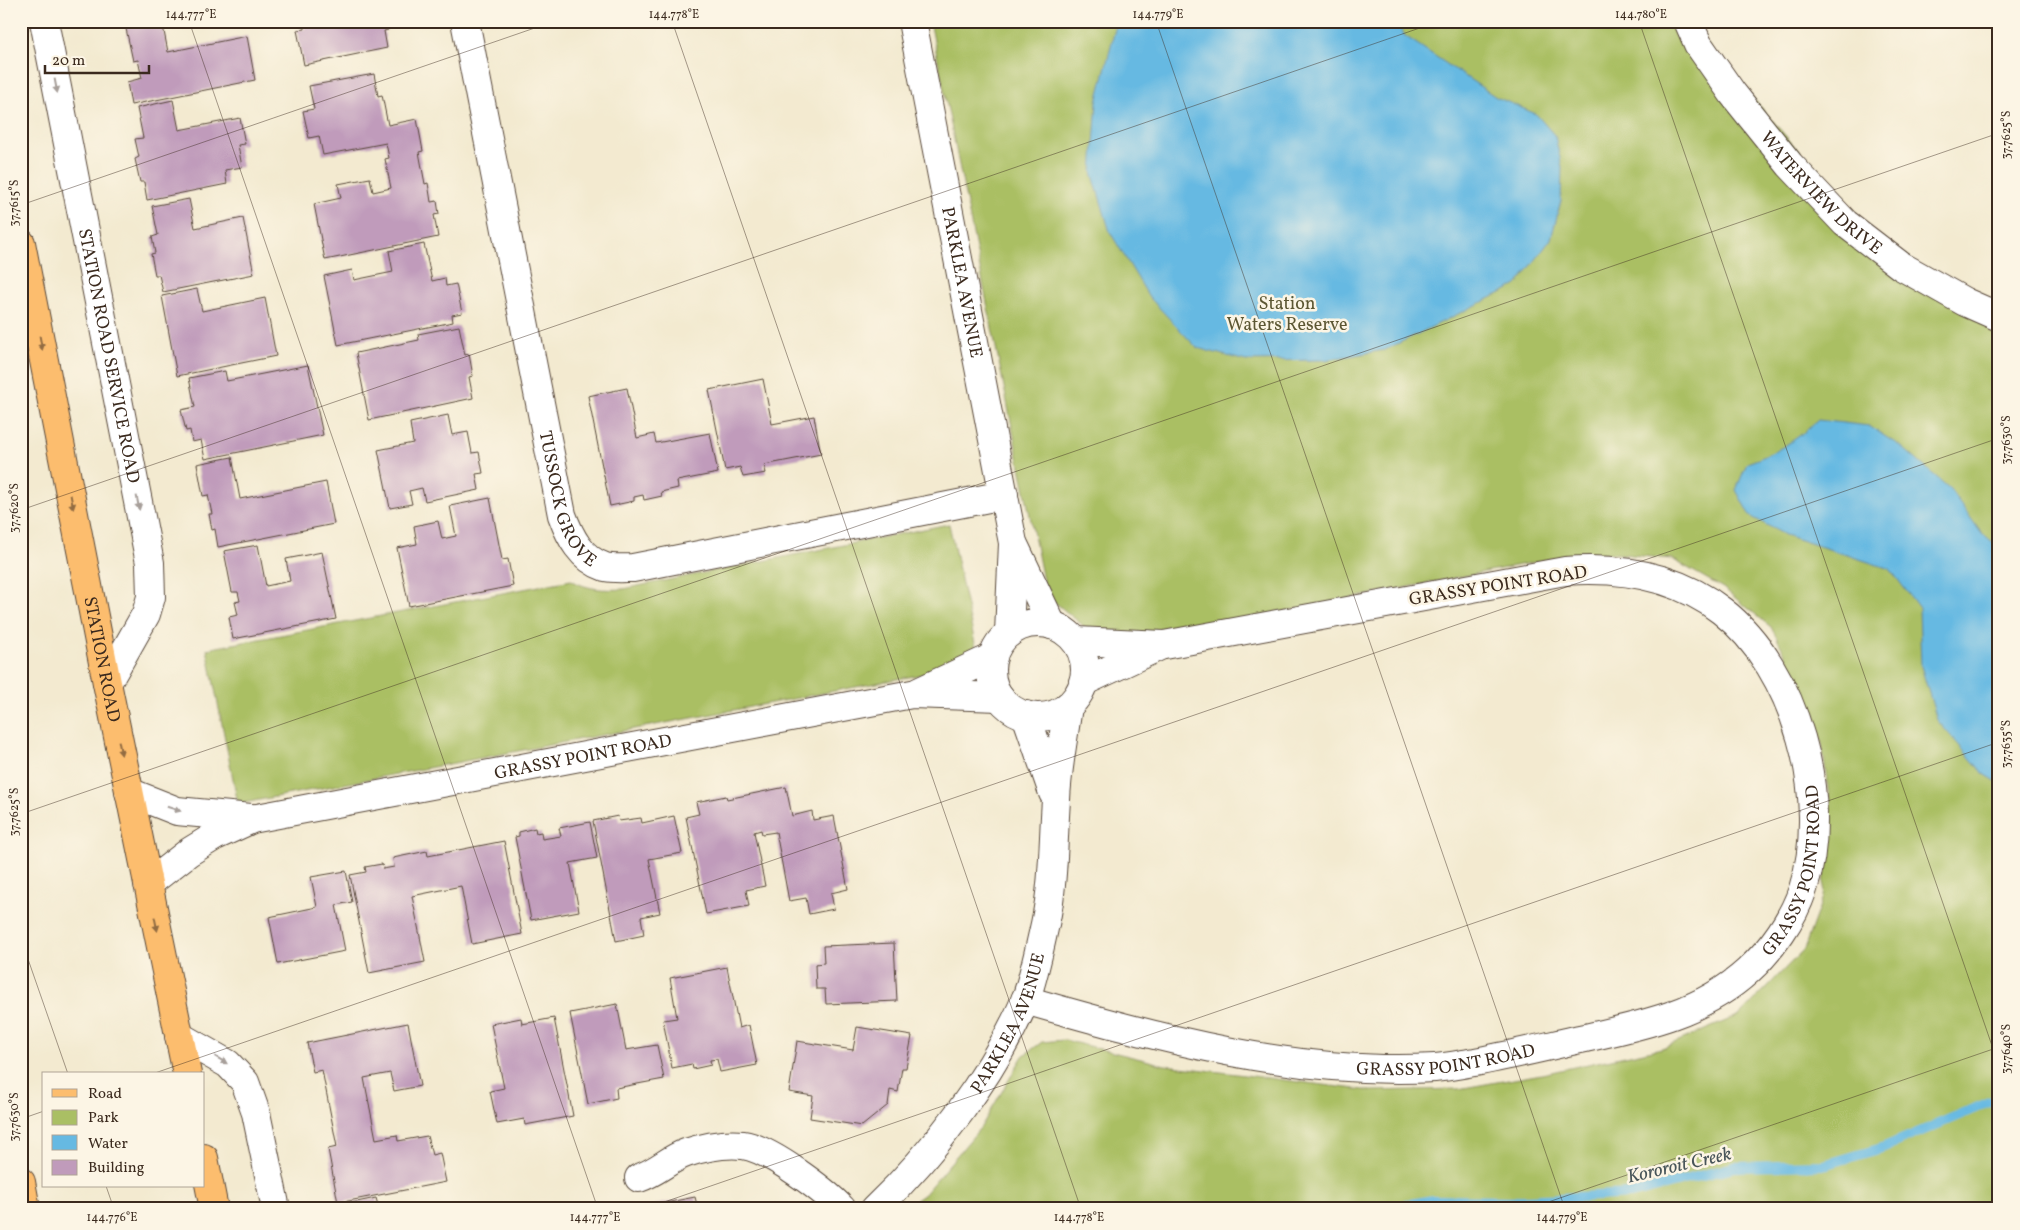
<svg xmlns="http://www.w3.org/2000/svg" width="2020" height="1230" font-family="Vollkorn,serif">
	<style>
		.green { fill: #aabf64; stroke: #727441 }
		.water { fill: #66b9e2; stroke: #507280 }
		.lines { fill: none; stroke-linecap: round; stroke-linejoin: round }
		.stream { stroke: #66b9e2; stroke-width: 10 }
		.building { fill: #c09bbb }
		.minor-casing { stroke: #574739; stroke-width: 30 }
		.major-casing { stroke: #574739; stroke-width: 30 }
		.minor { stroke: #fff; stroke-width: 28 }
		.major { stroke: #fcbd6e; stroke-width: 28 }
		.oneway { fill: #a79f9a }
		.oneway2 { fill: #926c42 }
		.ticks { fill: none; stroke: #3b2a1e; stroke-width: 1; stroke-opacity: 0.45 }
		.labels { text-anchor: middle; stroke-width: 5; stroke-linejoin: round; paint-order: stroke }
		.street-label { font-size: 18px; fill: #3b2a1e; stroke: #fcf5e5 }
		.park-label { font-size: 18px; fill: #5c5733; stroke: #fcf5e5 }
		.water-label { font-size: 19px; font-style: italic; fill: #485559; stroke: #fcf5e5 }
		.neatline { fill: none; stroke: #3b2a1e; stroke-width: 2 }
		.ticks-label { font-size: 12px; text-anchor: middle; fill: #3b2a1e }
	</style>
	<rect width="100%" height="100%" fill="#fcf5e5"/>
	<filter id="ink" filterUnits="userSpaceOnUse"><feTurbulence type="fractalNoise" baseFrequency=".02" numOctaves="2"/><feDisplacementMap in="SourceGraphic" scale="10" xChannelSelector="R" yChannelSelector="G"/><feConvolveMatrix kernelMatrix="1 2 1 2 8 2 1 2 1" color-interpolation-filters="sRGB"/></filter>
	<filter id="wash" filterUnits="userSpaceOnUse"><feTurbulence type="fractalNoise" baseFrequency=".0096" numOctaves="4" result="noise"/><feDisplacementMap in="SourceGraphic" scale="20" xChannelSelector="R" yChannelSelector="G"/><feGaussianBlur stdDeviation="1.12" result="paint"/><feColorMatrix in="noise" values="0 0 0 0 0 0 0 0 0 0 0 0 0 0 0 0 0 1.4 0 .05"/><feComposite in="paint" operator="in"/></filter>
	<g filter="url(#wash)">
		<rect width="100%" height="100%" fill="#f3ead0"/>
		<path class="green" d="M930,21H1693L1698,34L1863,226L1999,323V1209H903L924,1194L981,1127L1023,1056L1042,1042L1064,1040L1165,1065L1371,1091L1458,1089L1542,1074L1662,1048L1740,1015L1804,949L1823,897L1831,812L1822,744L1801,685L1771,627L1723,588L1672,559L1611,553L1571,555L1108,646L1046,595Z
			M949,524L976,648L965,657L940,671L238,804L207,649L571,580C588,590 604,590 623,589Z"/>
		<path class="water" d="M1117,21H1396L1405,36L1496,97L1536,114L1555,136L1562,167L1561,201L1551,239L1517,285L1385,350L1325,360L1246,361L1197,348L1149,297L1110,232L1092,172L1097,102Z
			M1818,420L1869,426L1903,448L1950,489L1982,534L1999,548V783L1984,774L1937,720L1921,666L1919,608L1890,569L1785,535L1750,516L1736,490L1747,463C1774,454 1797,440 1818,420Z"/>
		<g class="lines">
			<path class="stream" d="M1385,1209L1433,1200L1510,1201L1631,1194L1734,1167L1824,1165L1882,1148L1999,1098"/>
		</g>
		<g id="blocks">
			<path class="building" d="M138,21H162L168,52L247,36L255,80L131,105L127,82L142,78L138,60L133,61L125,24Z
				M304,21H386L388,30L384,31L387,48L304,65L297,30L305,29Z
				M374,74L378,96L382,95L388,125L417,119L423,151L419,152L425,184L428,183L431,202L437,201L439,214L434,215L438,237L325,260L314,204L341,198L338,184L370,178L373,192L391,188L385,159L389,158L386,143L323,155L319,136L309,138L303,111L314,109L309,86Z
				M173,100L179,130L240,118L245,144L238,145L242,167L225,170L227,184L147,200L144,182H140L135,159L139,157L135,139L143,138L137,108Z
				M189,199L195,228L243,218L254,274L163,292L159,275H155L151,254L155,253L152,237L158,235L152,206Z
				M424,244L432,281L445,278L446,286L456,284L462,313L452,315L453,322L338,345L324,276L352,270L354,280L393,272L389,251Z
				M197,289L202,311L265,298L276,356L177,376L162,296Z
				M459,326L465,355L469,354L473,376L469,377L473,398L369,420L356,353L419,340L418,334Z
				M308,365L323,435L205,459L201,440L192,442L190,430L186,431L181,410L195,407L189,378L225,371L227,381Z
				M763,379L772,424L814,416L821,454L764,465L766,473L743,477L740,467L725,470L709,390Z
				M627,388L637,438L654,434L656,443L710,433L718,473L677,481L678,488L661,492L662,496L644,500L643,495L634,497V501L610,506L588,396Z
				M448,415L452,435L468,432L472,453L479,452L483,473L476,474L479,490L425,501L422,488L409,491L412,504L390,508L378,450L413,443L410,423Z
				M232,457L240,499L326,482L334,524L218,547L215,529L212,530L209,514H212L208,495L203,496L197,464Z
				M490,498L502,560L508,559L513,586L409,606L397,548L417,544L414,526L438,521L442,539L456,536L450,506Z
				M258,545L266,586L290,581L286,559L322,552L336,619L233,639L229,617L238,615L235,602L240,601L238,592H232L224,551Z
				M786,787L792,816L812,811L813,820L834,816L848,889L831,893L834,909L809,914L806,898L789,901L776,832L762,834L761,830L754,832L765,886L746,890L749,906L706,914L686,817L699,814L696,802L726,796L727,799Z
				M618,816L619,821L641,818L642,823L674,816L682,853L649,859L660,913L641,917L644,935L616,941L593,821Z
				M590,822L597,858L570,863L579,911L531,920L515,837L519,836V832L535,828L536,833L541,832L542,839L561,836L559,828Z
				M504,841L522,934L472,944L461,886L412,896L425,962L369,973L350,875L366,872L365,867L382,864L383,869L394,867L393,858L427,851L428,856Z
				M346,871L352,902L336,905L345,951L278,964L269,917L317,907L311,877Z
				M894,943L897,1001L826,1004L825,989H816L815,964L824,963L823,946Z
				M727,967L739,1028L749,1025L757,1065L720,1072L717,1059L710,1060L711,1065L693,1069L692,1064L672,1068L663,1020L677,1018L670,978Z
				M617,1004L626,1050L657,1045L664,1079L616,1088L617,1098L588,1104L570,1013Z
				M521,1018L522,1024L554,1018L573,1116L525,1125L524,1119L497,1124L490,1091L504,1088L491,1024Z
				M408,1023L420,1086L394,1091L390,1073L364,1078L376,1139L397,1135L398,1141L427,1136L432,1155L440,1153L446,1182L338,1203L328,1149L337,1147L322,1070L313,1072L307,1043Z
				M857,1027L912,1036L906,1068H902L898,1092L890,1090L888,1105L862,1126L810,1118L813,1096L789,1092L797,1041L853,1050Z
				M695,1197L698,1209H639V1208Z
				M376,1198L379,1209H343L342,1205Z"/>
		</g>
	</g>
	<g filter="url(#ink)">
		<use href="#blocks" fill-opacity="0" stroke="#574739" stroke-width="1"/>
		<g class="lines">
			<g class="minor-casing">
				<g id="minor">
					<path id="s1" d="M44,21L150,563L151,597L146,614L107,683"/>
					<path id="s2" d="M465,21L562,515C570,537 581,559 605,567C613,569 624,568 633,568L1004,495"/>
					<path id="s3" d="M912,21L1013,543L1009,633"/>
					<path id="s4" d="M1688,21L1698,44L1733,94L1790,165L1845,223L1901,266L1965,302L1999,317"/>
					<path d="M1015,547L1052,625"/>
					<circle cx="1038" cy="670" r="47"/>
					<path d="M1083,682L1160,646"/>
					<path d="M918,692L993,657"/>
					<path d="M1026,715L1053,793"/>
					<path d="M129,792L177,811L251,818"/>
					<path id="s5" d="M148,884L189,852L215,836L252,819L912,694L1000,697"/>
					<path id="s6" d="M1025,1000C1158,1038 1296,1076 1435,1068C1448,1067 1462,1064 1475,1062C1512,1055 1548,1046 1585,1038C1644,1025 1702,1013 1748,971C1772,949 1793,919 1803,889C1832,800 1796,668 1722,611C1677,576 1620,567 1565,571L1164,645L1076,641"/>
					<path d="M179,1036L228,1064L245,1082L256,1113L276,1209"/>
					<path d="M639,1178C657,1172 669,1159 686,1153C704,1147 724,1143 743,1145C768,1148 824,1190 842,1209"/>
					<path id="s7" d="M875,1209C934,1153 992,1076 1025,1001C1033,981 1040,946 1045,924C1054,883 1053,842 1056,800C1057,769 1064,737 1068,706"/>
				</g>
			</g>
			<g class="major-casing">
				<g id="major">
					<path id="s8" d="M21,243L107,683L187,1074"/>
					<path d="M204,1158L214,1209"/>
					<path d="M21,1182L26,1209"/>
				</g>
			</g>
			<use href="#minor" class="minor"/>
			<use href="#major" class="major"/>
		</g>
		<defs><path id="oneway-solid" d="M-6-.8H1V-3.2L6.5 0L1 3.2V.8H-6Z" transform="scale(1.25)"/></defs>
		<g class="oneway">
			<use href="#oneway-solid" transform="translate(56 86) rotate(79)"/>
			<use href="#oneway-solid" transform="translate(138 503) rotate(79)"/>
			<use href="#oneway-solid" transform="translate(174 809) rotate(18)"/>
			<use href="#oneway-solid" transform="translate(221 1060) rotate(31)"/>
		</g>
		<g class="oneway2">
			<use href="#oneway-solid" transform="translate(41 343) rotate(79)"/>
			<use href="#oneway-solid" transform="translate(72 502) rotate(79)"/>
			<use href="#oneway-solid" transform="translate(120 748) rotate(79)"/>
			<use href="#oneway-solid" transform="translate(156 924) rotate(78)"/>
		</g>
	</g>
	<path class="ticks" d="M189,21L598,1209M672,21L1081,1209M1156,21L1565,1209M1639,21L1999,1066M21,205L555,21M21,510L1440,21M21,814L1999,133M21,939L68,1074M152,1074L1999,438M21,1119L44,1111M106,1186L114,1209M644,1209L1999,742M1528,1209L1999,1047"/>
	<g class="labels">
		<g class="street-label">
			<text dy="6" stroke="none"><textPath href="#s4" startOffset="219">WATERVIEW DRIVE</textPath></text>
			<text dy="6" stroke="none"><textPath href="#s3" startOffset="266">PARKLEA AVENUE</textPath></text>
			<text dy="6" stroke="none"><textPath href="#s1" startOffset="341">STATION ROAD SERVICE ROAD</textPath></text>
			<text dy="6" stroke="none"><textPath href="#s2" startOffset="490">TUSSOCK GROVE</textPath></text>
			<text transform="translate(1498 585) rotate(-9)" y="6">GRASSY POINT ROAD</text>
			<text dy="6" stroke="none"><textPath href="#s8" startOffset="424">STATION ROAD</textPath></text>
			<text dy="6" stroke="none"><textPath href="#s5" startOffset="460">GRASSY POINT ROAD</textPath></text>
			<text dy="6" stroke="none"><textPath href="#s6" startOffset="864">GRASSY POINT ROAD</textPath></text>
			<text dy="6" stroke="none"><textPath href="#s7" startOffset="231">PARKLEA AVENUE</textPath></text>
			<text dy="6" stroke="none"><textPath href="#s6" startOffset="429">GRASSY POINT ROAD</textPath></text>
		</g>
		<g class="park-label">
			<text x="1287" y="309">Station<tspan x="1287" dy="21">Waters Reserve</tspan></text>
		</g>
		<g class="water-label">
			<text transform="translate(1679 1164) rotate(-13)" y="7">Kororoit Creek</text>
		</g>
	</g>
	<rect width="2020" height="1230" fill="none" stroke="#fcf5e5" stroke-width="55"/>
	<rect x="42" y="1072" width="162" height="115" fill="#fcf5e5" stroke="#afa495"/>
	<rect x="52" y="1089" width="25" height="8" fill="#fcbd6e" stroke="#afa495"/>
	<text x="88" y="1098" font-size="15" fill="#3b2a1e">Road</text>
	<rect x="52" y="1110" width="25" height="15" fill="#aabf64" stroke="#afa495"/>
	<text x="88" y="1122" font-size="15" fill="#3b2a1e">Park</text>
	<rect x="52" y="1135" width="25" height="15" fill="#66b9e2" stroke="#afa495"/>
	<text x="88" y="1148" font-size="15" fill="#3b2a1e">Water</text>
	<rect x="52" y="1160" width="25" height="15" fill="#c09bbb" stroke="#afa495"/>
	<text x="88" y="1172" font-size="15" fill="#3b2a1e">Building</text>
	<path d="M45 65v8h104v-8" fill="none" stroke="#3b2a1e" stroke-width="2.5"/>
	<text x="52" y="65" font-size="15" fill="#3b2a1e" stroke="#fcf5e5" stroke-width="4" paint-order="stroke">20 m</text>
	<rect x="28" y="28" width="1964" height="1174" class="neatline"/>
	<g class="ticks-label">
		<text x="191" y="18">144.777°E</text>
		<text x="674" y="18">144.778°E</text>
		<text x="1158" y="18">144.779°E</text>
		<text x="1641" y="18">144.780°E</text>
		<text transform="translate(2006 135) rotate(-90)" y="4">37.7625°S</text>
		<text transform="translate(14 203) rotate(-90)" y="4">37.7615°S</text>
		<text transform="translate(2006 440) rotate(-90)" y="4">37.7630°S</text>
		<text transform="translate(14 508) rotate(-90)" y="4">37.7620°S</text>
		<text transform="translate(2006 744) rotate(-90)" y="4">37.7635°S</text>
		<text transform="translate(14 812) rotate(-90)" y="4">37.7625°S</text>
		<text transform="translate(2006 1049) rotate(-90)" y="4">37.7640°S</text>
		<text transform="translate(14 1117) rotate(-90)" y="4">37.7630°S</text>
		<text x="112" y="1221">144.776°E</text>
		<text x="595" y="1221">144.777°E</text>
		<text x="1079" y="1221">144.778°E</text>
		<text x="1562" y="1221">144.779°E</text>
	</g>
</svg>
